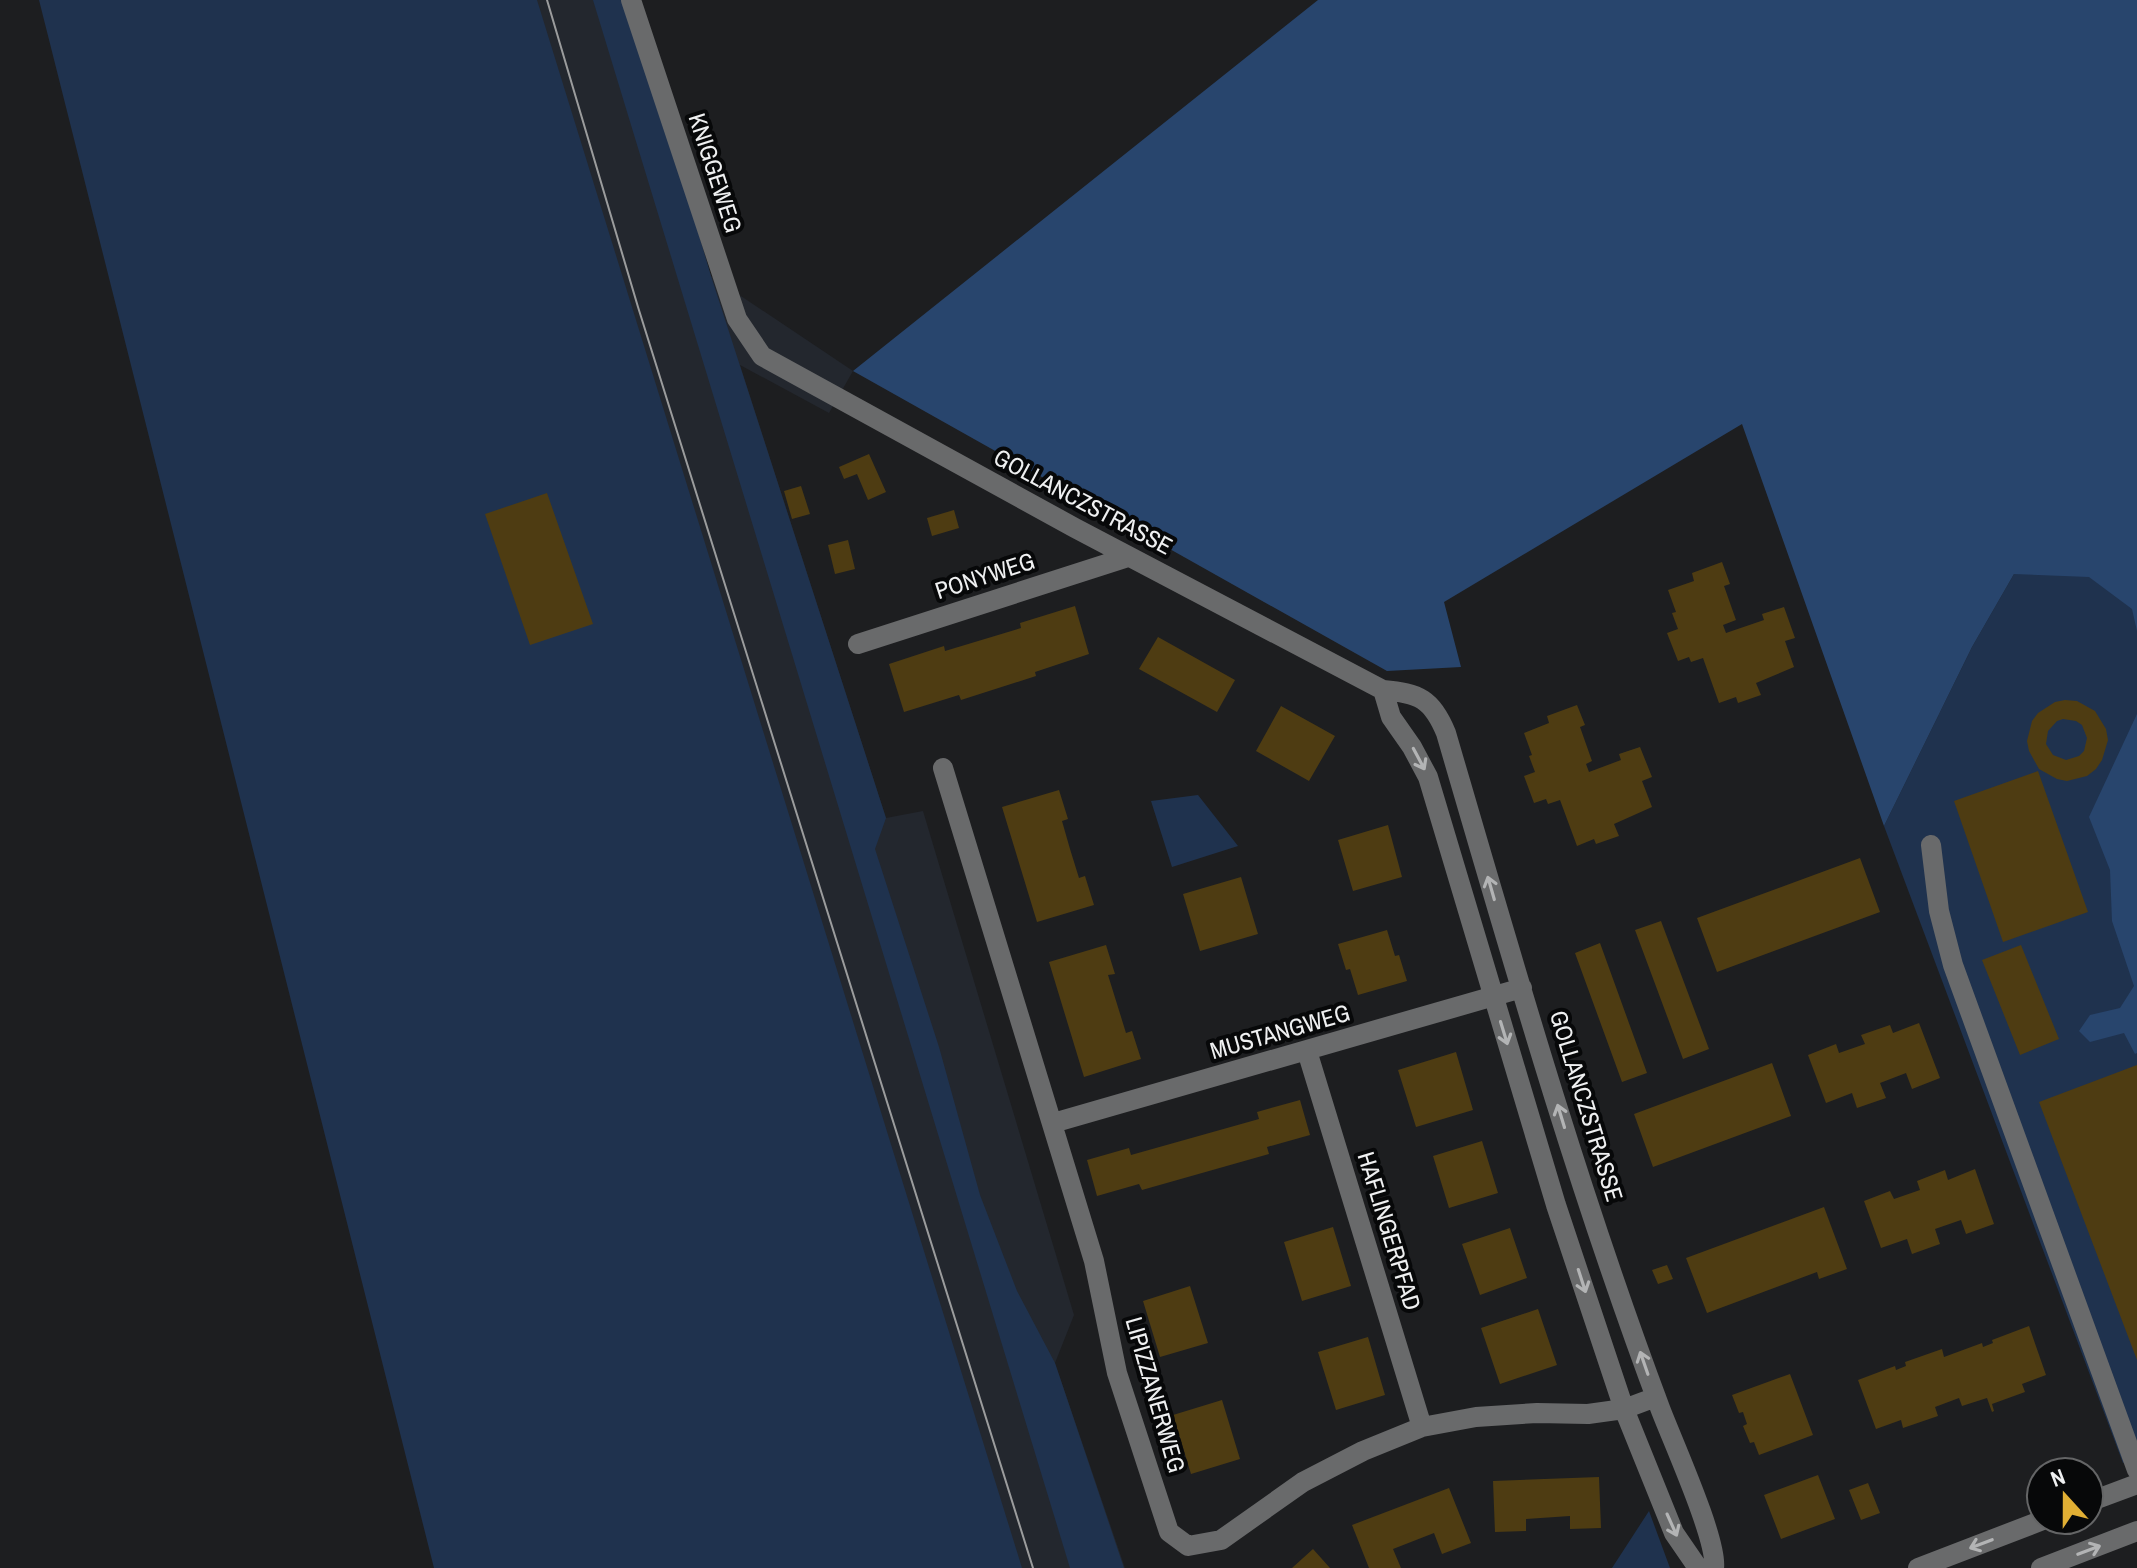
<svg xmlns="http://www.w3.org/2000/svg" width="2137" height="1568" font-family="'Archivo Narrow',sans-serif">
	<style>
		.built { fill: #23272e }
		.green { fill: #1f324e }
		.forest { fill: #28456d }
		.building { fill: #4e3c12; fill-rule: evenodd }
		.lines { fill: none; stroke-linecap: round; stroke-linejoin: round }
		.minor { stroke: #696a6b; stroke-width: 20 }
		.tram { stroke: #9b9c9d; stroke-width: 2 }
		.oneway { stroke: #b3b4b5 }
		.labels { text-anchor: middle; stroke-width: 8; stroke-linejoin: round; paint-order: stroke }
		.street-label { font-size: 24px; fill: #eff0f1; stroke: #070809 }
	</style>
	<rect width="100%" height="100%" fill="#1d1e20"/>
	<path class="built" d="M442,0H630L711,276L853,371L829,413L740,365L886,818L923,811L1074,1315L1055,1363L1125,1568H930Z"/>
	<path class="green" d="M39,0H537L1022,1568H434Z
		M593,0H630L711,276L886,818L875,849L939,1047L980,1195L1017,1291L1055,1363L1124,1568H1070Z
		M2137,405V1457L2123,1463L1884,826L1972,647L2014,574Z
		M1198,795L1238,846L1172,867L1151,801Z
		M1649,1511L1670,1568H1612Z"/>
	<path class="forest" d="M1318,0H2137V631L2132,609L2089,577L2014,574L1972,647L1884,826L1742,424L1444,602L1461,667L1387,671L853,371Z
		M2137,714V1053L2135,1054L2124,1033L2090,1042L2079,1031L2090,1015L2120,1008L2134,986L2112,921L2110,870L2089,817Z"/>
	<path class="building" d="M869,454L886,492L868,500L857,474L844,479L839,467Z
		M801,486L810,514L792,519L784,491Z
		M547,493L593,624L530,645L485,514Z
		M954,510L959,528L932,536L927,518Z
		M848,540L855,569L835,574L828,545Z
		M1722,562L1730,584L1724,586L1736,620L1723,625L1726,633L1764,620L1762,614L1784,607L1795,638L1785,641L1794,667L1756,683L1761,695L1738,703L1736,697L1719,703L1703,658L1691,662L1689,657L1678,661L1667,633L1678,629L1672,613L1676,612L1668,590L1694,581L1692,573Z
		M1075,606L1089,654L1035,672L1036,676L961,700L959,695L904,712L889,664L944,646L945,651L1021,628L1020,623Z
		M1158,637L1235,680L1217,712L1139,669Z
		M2065,700L2077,701L2095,711L2106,729L2108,740L2102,760L2096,769L2087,776L2067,781L2057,779L2039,769L2029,751L2027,741L2032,721L2038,713L2055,702ZM2063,719L2076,721L2082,725L2087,738L2084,751L2079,756L2066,760L2053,755L2046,744L2048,731L2057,721Z
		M1577,705L1585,725L1580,727L1592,761L1586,764L1589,772L1621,760L1619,754L1640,747L1652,777L1642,781L1652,807L1614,824L1619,836L1596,844L1594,839L1577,846L1560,800L1548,804L1546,799L1534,803L1524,776L1535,772L1529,756L1532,755L1524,733L1549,723L1547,716Z
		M1281,706L1335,736L1309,781L1256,751Z
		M2038,771L2088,912L2003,942L1954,801Z
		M1059,790L1068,819L1062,821L1070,849L1079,878L1085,876L1094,905L1037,922L1002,807Z
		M1388,825L1402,877L1353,891L1338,840Z
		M1860,858L1880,912L1717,972L1697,918Z
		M1241,877L1258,934L1200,951L1183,894Z
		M1661,921L1709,1049L1683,1059L1635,930Z
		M1387,930L1395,956L1399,955L1407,981L1358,995L1350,969L1346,970L1338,944Z
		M1600,943L1647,1073L1622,1082L1575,953Z
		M1106,945L1115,974L1108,975L1126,1033L1132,1031L1141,1059L1084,1077L1049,962Z
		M2021,945L2059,1039L2020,1055L1982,960Z
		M1919,1023L1940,1078L1912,1089L1906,1073L1880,1083L1886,1098L1857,1108L1852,1093L1826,1103L1808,1055L1836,1044L1839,1053L1865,1044L1861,1035L1890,1025L1893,1033Z
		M1456,1052L1473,1110L1416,1127L1398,1070Z
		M1772,1063L1791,1116L1653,1167L1634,1114Z
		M2137,1065V1360L2039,1102Z
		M1300,1100L1310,1135L1267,1147L1269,1154L1142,1190L1139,1184L1097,1196L1087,1160L1129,1148L1131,1155L1259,1119L1257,1112Z
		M1482,1141L1498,1193L1449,1208L1433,1156Z
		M1975,1169L1994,1224L1966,1234L1961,1220L1935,1229L1940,1244L1912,1254L1907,1239L1881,1248L1864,1201L1890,1191L1894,1199L1920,1190L1917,1181L1945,1170L1948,1180Z
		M1824,1207L1847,1269L1819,1279L1817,1272L1707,1313L1686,1258Z
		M1333,1227L1351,1286L1302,1301L1284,1242Z
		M1510,1228L1527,1278L1480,1295L1462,1244Z
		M1667,1265L1673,1279L1658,1284L1652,1270Z
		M1190,1286L1208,1343L1160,1357L1143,1301Z
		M1538,1309L1557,1365L1500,1384L1481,1328Z
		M2029,1326L2046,1375L2022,1384L2025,1392L1992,1404L1994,1411L1992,1412L1987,1398L1962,1406L1959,1398L1935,1407L1938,1416L1903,1428L1901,1420L1876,1429L1858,1380L1895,1366L1896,1370L1906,1366L1905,1362L1942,1349L1944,1357L1982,1343L1983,1347L1993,1343L1992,1340Z
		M1368,1337L1385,1395L1336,1410L1318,1352Z
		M1790,1374L1813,1435L1759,1455L1754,1442L1750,1443L1743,1426L1747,1424L1743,1412L1739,1413L1732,1395Z
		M1222,1400L1240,1459L1191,1474L1173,1415Z
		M1818,1475L1835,1519L1781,1539L1764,1495Z
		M1599,1477L1601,1528L1570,1529V1516L1526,1519V1531L1495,1532L1493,1481Z
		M1868,1483L1880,1513L1861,1520L1849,1490Z
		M1449,1488L1471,1543L1442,1554L1434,1533L1393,1549L1401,1568H1369L1352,1525Z
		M1313,1549L1330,1568H1292Z"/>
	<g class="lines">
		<path class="minor" d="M631,0L737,319L762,356L1075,528L1383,690C1419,693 1432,699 1446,733C1512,959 1577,1187 1660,1408C1672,1440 1718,1541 1714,1568
			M858,644L1128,557
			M1383,690L1391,717L1412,747L1428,777L1556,1205L1624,1409L1674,1533L1698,1568
			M943,768L1094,1261L1117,1373L1169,1532L1188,1546L1221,1540L1303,1482L1363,1451L1422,1427L1476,1417L1537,1413L1588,1414L1624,1409L1656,1397
			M1931,845L1939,911L1953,965L2137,1470
			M1307,1051L1422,1427
			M1053,1123L1522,988
			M2089,1502L2137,1484
			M1918,1568L2043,1520
			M2041,1568L2137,1531"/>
		<path class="tram" d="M547,0L638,307L1033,1568"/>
	</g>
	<defs><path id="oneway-shaft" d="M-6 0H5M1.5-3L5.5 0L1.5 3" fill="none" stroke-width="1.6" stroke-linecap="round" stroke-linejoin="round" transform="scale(2)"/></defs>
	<g class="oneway">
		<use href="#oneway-shaft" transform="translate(1419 759) rotate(62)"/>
		<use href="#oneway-shaft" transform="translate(1491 888) rotate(-106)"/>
		<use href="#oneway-shaft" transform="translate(1504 1033) rotate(73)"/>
		<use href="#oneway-shaft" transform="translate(1561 1116) rotate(-107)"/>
		<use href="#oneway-shaft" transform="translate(1582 1281) rotate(72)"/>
		<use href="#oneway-shaft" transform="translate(1644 1363) rotate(-109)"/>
		<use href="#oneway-shaft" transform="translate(1672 1525) rotate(66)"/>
		<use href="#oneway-shaft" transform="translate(1981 1544) rotate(159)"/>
		<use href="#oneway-shaft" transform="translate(2089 1550) rotate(-21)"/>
	</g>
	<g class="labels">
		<g class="street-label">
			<text transform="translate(715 173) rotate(72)" y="8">KNIGGEWEG</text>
			<text transform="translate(1083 502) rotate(28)" y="8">GOLLANCZSTRASSE</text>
			<text transform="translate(985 576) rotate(-18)" y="8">PONYWEG</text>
			<text transform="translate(1280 1032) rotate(-16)" y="8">MUSTANGWEG</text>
			<text transform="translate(1586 1106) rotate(73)" y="8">GOLLANCZSTRASSE</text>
			<text transform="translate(1389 1231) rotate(73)" y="8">HAFLINGERPFAD</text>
			<text transform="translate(1155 1395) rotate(74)" y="8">LIPIZZANERWEG</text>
		</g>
	</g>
	<g transform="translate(2065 1496) rotate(339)"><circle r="38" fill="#070809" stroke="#646566" stroke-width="2"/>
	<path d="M0-6L14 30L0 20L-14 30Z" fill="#e1af34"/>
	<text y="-12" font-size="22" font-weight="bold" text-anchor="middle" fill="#eff0f1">N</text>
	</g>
</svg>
